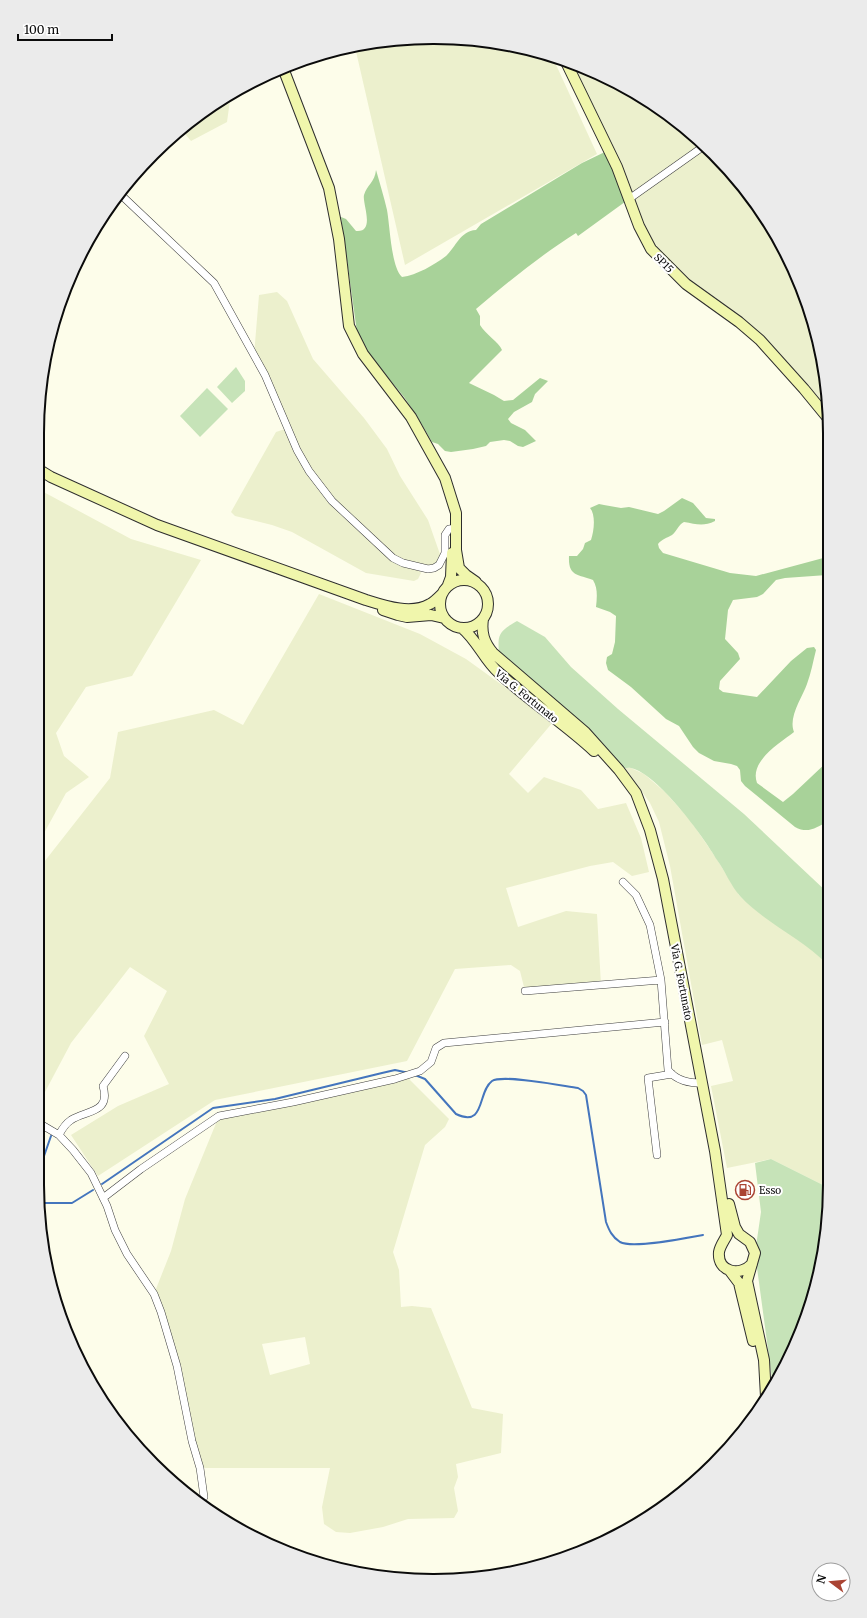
<svg xmlns="http://www.w3.org/2000/svg" width="867" height="1618" font-family="Merriweather,serif">
	<style>
		.farmland { fill: #ecf0cd; fill-rule: evenodd }
		.green { fill: #c6e3b8 }
		.forest { fill: #a8d299 }
		.lines { fill: none; stroke-linecap: round; stroke-linejoin: round }
		.stream { stroke: #4475bd; stroke-width: 2 }
		.street-casing { stroke: #3e3e3e; stroke-width: 8 }
		.secondary-casing { stroke: #2d2d2d; stroke-width: 12 }
		.street { stroke: #fff; stroke-width: 7 }
		.secondary { stroke: #f0f6ac; stroke-width: 10 }
		.labels { text-anchor: middle; stroke-width: 4; stroke-linejoin: round; paint-order: stroke }
		.street-label { font-size: 10px; fill: #0b0b0b; stroke: #fff }
		.poi-label { font-size: 10px; fill: #0b0b0b; stroke: #fff; text-anchor: start }
		.rim { fill: none; stroke: #0b0b0b; stroke-width: 2 }
	</style>
	<rect width="100%" height="100%" fill="#fdfdea"/>
	<path class="farmland" d="M460,38L536,51L552,56L597,154L405,265L355,47L382,40Z
		M566,62L609,78L695,135L748,192L800,282L827,382V417L760,340L651,249Z
		M231,93L227,122L191,141L181,129Z
		M277,292L287,301L313,359L364,418L387,449L400,476L428,520L442,560L439,565L416,566L421,573L418,579L414,581L366,573L292,532L272,525L235,516L231,512L276,432L288,428L254,355L259,295Z
		M38,489L131,539L201,560L132,676L86,687L56,733L64,756L89,777L66,793L37,846Z
		M319,594L420,634L466,659L553,722L509,774L528,793L544,777L581,790L598,809L626,803L641,838L649,872L632,876L613,862L590,866L506,888L518,927L566,911L597,914L601,985L525,991L520,971L511,965L455,969L407,1061L215,1100L98,1176L71,1135L118,1106L169,1084L144,1036L167,991L130,967L71,1043L37,1107V871L110,778L118,732L214,710L243,725Z
		M625,768H631L644,774L665,792L690,820L716,858L739,895L752,907L818,954L828,965L829,1188L771,1159L727,1168L711,1086L733,1081L722,1040L702,1045L670,866L659,822L650,803Z
		M406,1076L449,1119L445,1127L425,1145L393,1252L399,1270L401,1307L412,1306L431,1308L472,1408L503,1414L501,1453L456,1464L458,1477L454,1488L458,1511L454,1518L408,1519L383,1527L350,1533L336,1532L324,1524L322,1507L330,1468H200L184,1397L154,1294L171,1251L185,1199L219,1116ZM305,1337L310,1364L270,1375L262,1344Z"/>
	<path class="green" d="M236,367L245,381V391L232,403L217,387Z
		M207,388L228,409L200,437L180,416Z
		M517,621L545,637L571,667L618,709L744,814L828,893V965C802,938 765,923 740,896C731,886 725,871 717,860C703,836 658,774 631,768C627,767 623,769 619,770L499,660C499,637 494,634 517,621Z
		M771,1159L829,1188V1210L817,1287L789,1360L773,1386L755,1253L761,1212L755,1163Z"/>
	<path class="forest" d="M609,150L629,199L578,236L576,233C541,255 508,282 476,309L480,316V325C485,334 499,342 502,350L469,383L494,395L504,401L513,400L540,378L548,381L535,394L532,402L514,412L508,419L511,423L525,430L536,441L523,447L518,446L510,441L504,440L490,442L486,446L473,449L451,452L445,451L438,444L432,442C423,426 414,411 404,397C387,375 369,358 357,332L341,217L346,219L356,231C376,233 362,203 364,195C367,185 375,182 376,170C380,184 384,197 387,210C390,226 391,267 402,277C417,275 434,265 446,256C456,247 460,231 476,230L481,224L582,163Z
		M682,498L693,503L706,518L715,519V521C703,527 696,524 684,522C678,525 677,531 672,535C667,538 662,539 658,544L659,548L663,553L730,573L756,576L827,557V575L785,578L776,580L763,594L757,597L733,600L728,610L725,639L738,653L740,659L720,681L719,689L723,692L757,697L791,661L807,648L814,647L816,650C813,662 811,673 807,684C802,698 788,717 794,732C780,743 749,761 757,783L783,802L793,794L828,761V821C816,828 808,834 795,827L745,786L741,781L740,770L737,766L731,764L714,761L699,753L693,747L679,726L666,719L631,687L608,670L606,663L607,657L612,654L615,642L616,616L610,612L596,607C597,598 598,588 593,580C578,574 568,577 569,556H577L583,549L585,543L591,540C594,531 596,515 590,508L599,504L604,505L621,508L629,507L658,514L664,511Z"/>
	<g class="lines">
		<path class="stream" d="M415,1075L425,1079L456,1114C486,1128 477,1092 492,1081C503,1074 563,1086 578,1088L583,1091L586,1095L606,1222C609,1230 612,1237 620,1242C633,1249 686,1238 703,1235
			M37,1176L51,1136
			M102,1184L213,1108L275,1099L382,1073L395,1070L409,1073
			M39,1203H72L93,1190"/>
		<g class="street-casing">
			<path id="street" d="M119,193L214,283L265,375L297,450L309,471L332,501L393,558L403,563L428,569L434,568L439,565L445,553V535L449,529L457,528
				M629,199L704,146
				M623,882L636,895L650,925L661,980L668,1070C677,1081 689,1083 702,1083
				M525,991L661,980
				M37,1122L59,1135L73,1150L91,1173L107,1206L115,1230L127,1254L154,1294L161,1312L177,1366L192,1441L200,1468L204,1497L200,1504
				M59,1135C62,1129 65,1124 71,1120C87,1110 111,1113 103,1086L125,1056
				M657,1155L648,1078L672,1074
				M103,1198L141,1169L219,1116L293,1102L395,1079L420,1071L431,1062L436,1048L444,1043L665,1022"/>
		</g>
		<g class="secondary-casing">
			<path id="secondary" d="M566,62L617,167L639,226L651,249L686,284L739,322L760,340L804,389L827,417
				M283,68L329,188L339,239L349,326L363,354L411,417L445,478L456,513V550L459,568L466,575L476,582
				M38,469L51,477L157,525L366,600C385,606 411,615 430,604C434,602 438,598 442,594
				M440 604a24 24 0 1 1 48 0a24 24 0 1 1-48 0Z
				M448,585L451,577L452,553
				M383,610L398,615L407,617L431,615L444,618
				M483,619C481,633 484,642 493,653L585,732L619,770L636,793L650,830L663,879L715,1151L727,1235C724,1241 720,1246 719,1252C717,1272 740,1277 752,1264
				M462,628C477,640 484,660 499,673C529,701 564,723 594,751
				M729,1204L735,1227L739,1234L750,1242L755,1253L747,1281L764,1360L766,1397
				M730,1271L739,1283L753,1341"/>
		</g>
		<use href="#street" class="street"/>
		<use href="#secondary" class="secondary"/>
	</g>
	<defs>
		<g id="fuel-ring" transform="scale(1)"><circle r="9.5" fill="#fff" stroke="#a43" stroke-width="1.5"/><path d="M-5.5-6h7V0h2V4h1.3V-2.5L3-4.5l.8-.8L6-3V5H2.5V1h-1V6h-7ZM-4.2-4.7v3.2H.2V-4.7Z" fill="#a43"/></g>
	</defs>
	<g fill-rule="evenodd">
		<use href="#fuel-ring" x="745" y="1190"/>
	</g>
	<g class="labels">
		<g class="street-label">
			<text transform="translate(664 263) rotate(45)" y="4">SP15</text>
			<text transform="translate(527 696) rotate(39)" y="4">Via G. Fortunato</text>
			<text transform="translate(682 982) rotate(79)" y="4">Via G. Fortunato</text>
		</g>
		<g class="poi-label">
			<text x="759" y="1194">Esso</text>
		</g>
	</g>
	<path d="M0 0H867V1618H0ZM433 44H434A389 389 0 0 1 823 433V1185A389 389 0 0 1 434 1574H433A389 389 0 0 1 44 1185V433A389 389 0 0 1 433 44Z" fill="#ebebeb" fill-rule="evenodd"/>
	<path class="rim" d="M433 44H434A389 389 0 0 1 823 433V1185A389 389 0 0 1 434 1574H433A389 389 0 0 1 44 1185V433A389 389 0 0 1 433 44Z"/>
	<g transform="translate(831 1582) rotate(286)"><circle r="19" fill="#ffffff" stroke="#9d9d9d"/>
	<path d="M0-3L7 15L0 10L-7 15Z" fill="#aa4433"/>
	<text y="-6" font-size="11" font-weight="bold" text-anchor="middle" fill="#0b0b0b">N</text>
	</g>
	<path d="M18 34v6h94v-6" fill="none" stroke="#0b0b0b" stroke-width="2"/>
	<text x="24" y="34" font-size="12" fill="#0b0b0b" stroke="#ffffff" stroke-width="3" paint-order="stroke">100 m</text>
</svg>
